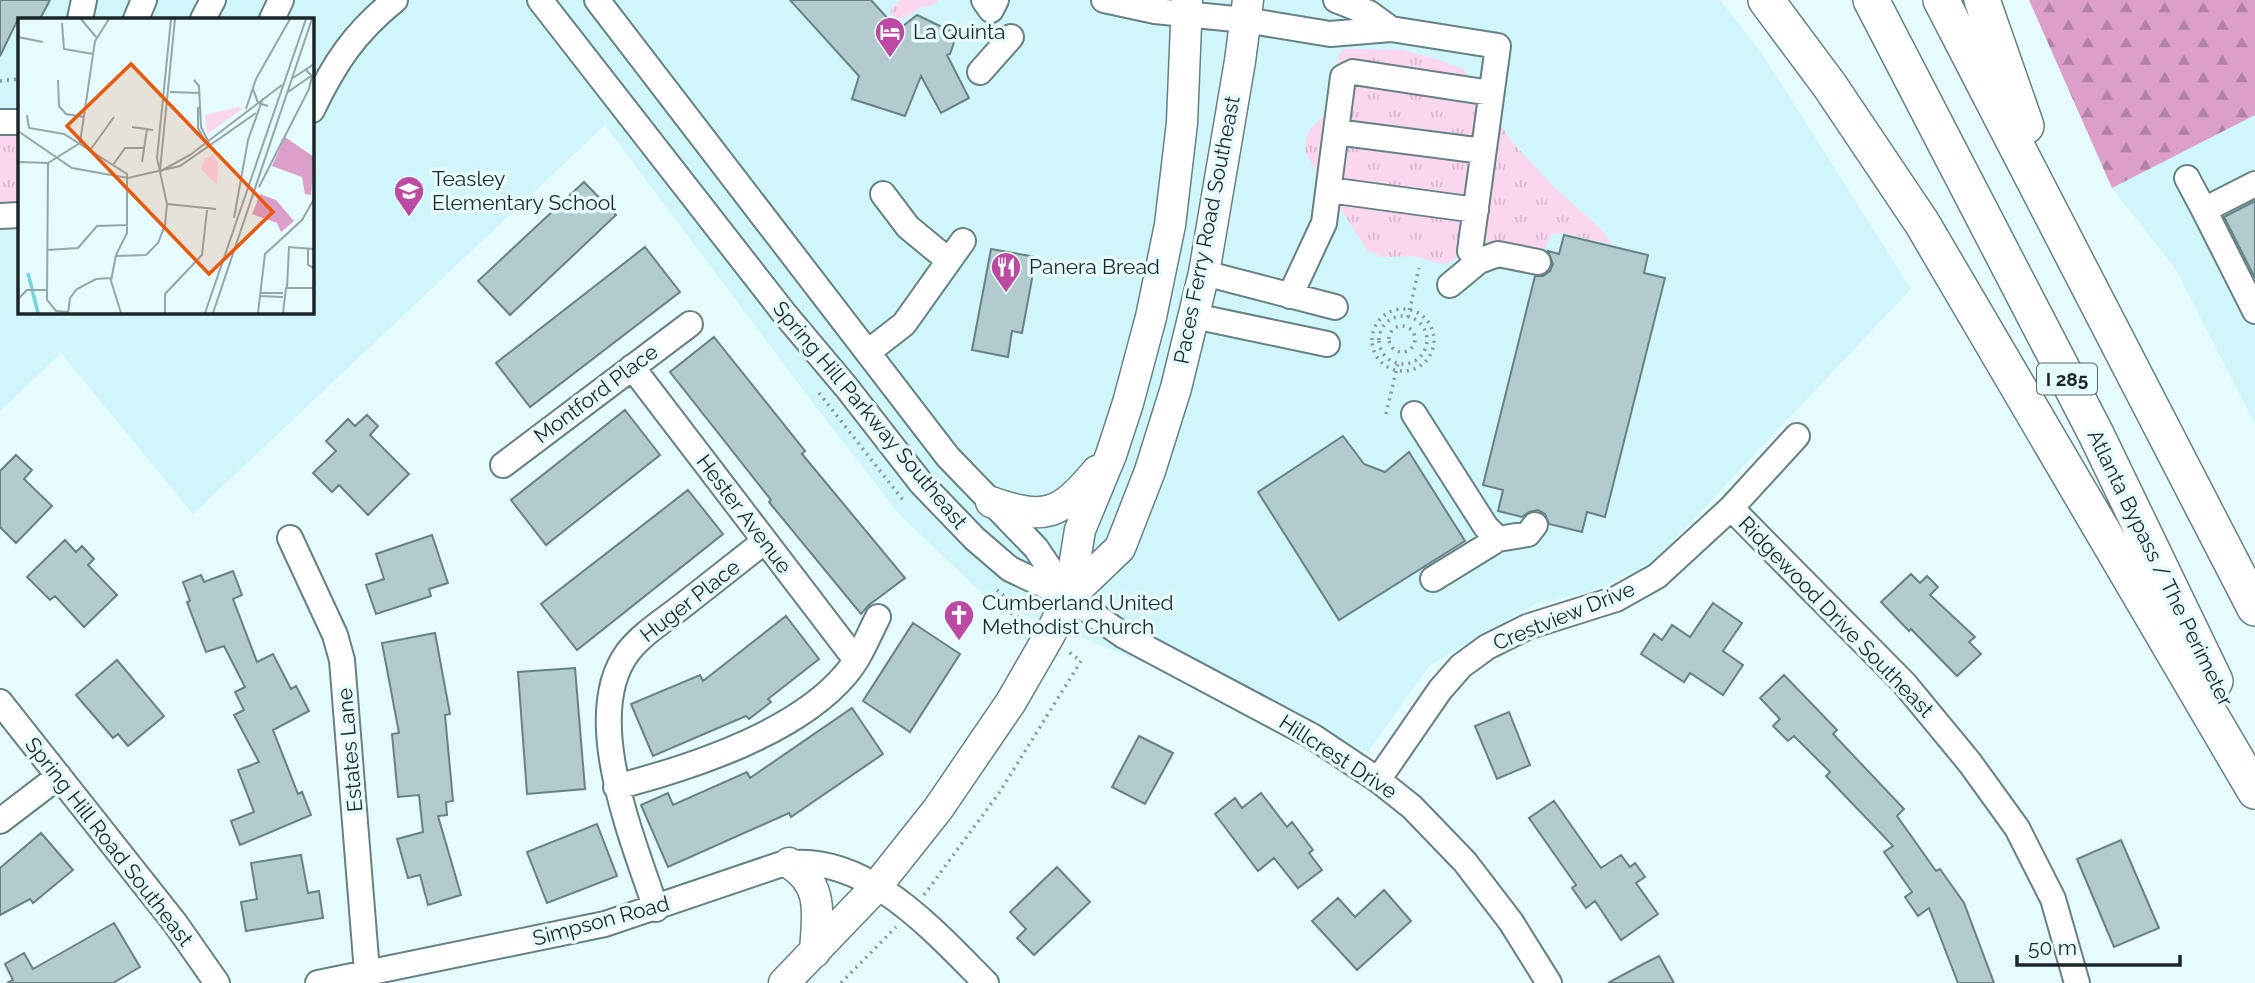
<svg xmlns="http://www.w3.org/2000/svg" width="2255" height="983" font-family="Raleway,sans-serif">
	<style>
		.built { fill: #d0f5fb; fill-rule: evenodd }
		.grass { fill: url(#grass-tufts) }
		.forest { fill: url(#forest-firs) }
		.building { fill: #b1cbcf; stroke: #688184; stroke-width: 2 }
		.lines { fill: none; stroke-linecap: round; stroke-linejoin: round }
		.minor-casing { stroke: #678083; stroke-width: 28 }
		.major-casing { stroke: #678083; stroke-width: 33 }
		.highway-casing { stroke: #678083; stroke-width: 38 }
		.path { stroke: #87979a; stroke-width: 3.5; stroke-dasharray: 2 5; stroke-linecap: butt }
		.minor { stroke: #fff; stroke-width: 24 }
		.major { stroke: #fff; stroke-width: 30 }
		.highway { stroke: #fff; stroke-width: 35 }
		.labels { text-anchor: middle; stroke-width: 7; stroke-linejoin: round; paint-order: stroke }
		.shield { fill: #e5fbfe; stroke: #586668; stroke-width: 2 }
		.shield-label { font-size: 19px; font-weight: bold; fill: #1c2628 }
		.poi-label { font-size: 21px; fill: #1c2628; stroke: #e5fbfe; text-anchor: start }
		.street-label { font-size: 21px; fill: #1c2628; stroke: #e5fbfe }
		.inset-river { fill: none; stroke: #75d2df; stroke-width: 3.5 }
		.inset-road { fill: none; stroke: #95a6a8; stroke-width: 2 }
		.view { fill: #e8590c; fill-opacity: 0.15; stroke: #e8590c; stroke-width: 3.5 }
		.inset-edge { fill: none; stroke: #1c2628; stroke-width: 3.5 }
	</style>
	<defs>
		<pattern id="grass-tufts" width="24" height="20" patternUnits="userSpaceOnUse" patternTransform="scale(1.75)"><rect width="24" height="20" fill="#fbd6ef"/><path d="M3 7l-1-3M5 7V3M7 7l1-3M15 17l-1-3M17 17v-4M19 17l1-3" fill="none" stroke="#d7b8cd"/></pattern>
		<pattern id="forest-firs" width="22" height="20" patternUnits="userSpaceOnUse" patternTransform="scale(1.75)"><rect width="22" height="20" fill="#dc9fca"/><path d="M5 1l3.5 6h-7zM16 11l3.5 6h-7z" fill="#b281a4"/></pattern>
	</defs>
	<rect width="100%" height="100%" fill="#e5fbfe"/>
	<path class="built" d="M0,0H1720L1761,52L1911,289L1653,562L1592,591L1535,604L1430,665L1368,752L990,601L898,513L803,390L605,125L193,514L61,353L0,411ZM19,19H312V312H19Z
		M2255,115V424L2175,268L2112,188Z"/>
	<path class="grass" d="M900,0H939C932,7 929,4 921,8C912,12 908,18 897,19L890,13L892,8Z
		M1344,49L1403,50L1442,61L1463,69L1512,142L1553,186L1604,232L1612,245L1564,233L1552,234L1545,249L1485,243L1474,247L1448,263L1440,264L1415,256L1382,257L1367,250L1306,154C1302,123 1322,126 1330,105C1335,89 1336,71 1339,54Z
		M4,134L19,137V202L0,203V136Z"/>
	<path class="forest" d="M2029,0H2255V115L2112,188Z"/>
	<path class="building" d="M0,0H50L40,19H18L0,56Z
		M790,0H871L898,30L917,15L957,34L950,54L947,55L969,98L941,113L921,76L905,116L852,99L859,76Z
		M584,182L616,215L510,315L478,281Z
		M2255,201V278L2224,217Z
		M1564,235L1648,255L1644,273L1665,278L1605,517L1587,512L1582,532L1549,524L1545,514L1538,510L1529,512L1522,517L1498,511L1503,490L1483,485L1535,276H1543L1550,271L1553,264L1548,251L1559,254Z
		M645,247L680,292L530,407L496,363Z
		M991,249L1036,257L1022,333L1012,331L1008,357L972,350Z
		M714,337L805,451L802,454L905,578L869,605L861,614L769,502L771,500L670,372Z
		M625,410L660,455L546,545L511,500Z
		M367,415L378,426L370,435L409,474L368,515L339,485L332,492L313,473L336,451L326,441L348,419L355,426Z
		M1343,436L1364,464L1385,472L1409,452L1465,541L1339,620L1258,492Z
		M16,455L32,470L24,479L52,506L16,543L0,527V471Z
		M688,490L723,534L577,650L541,604Z
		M432,535L448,583L429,589L431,596L376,614L366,585L384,579L376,554Z
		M65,540L76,552L82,546L94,559L88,565L117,595L84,627L55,596L50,600L27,577Z
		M233,571L242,595L233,599L257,662L273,654L291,689L296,686L309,711L273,730L298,794L302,792L311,815L240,845L231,821L254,812L238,770L259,762L234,715L244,710L235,692L245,687L224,646L206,652L187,602L190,601L183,582L201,575L204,582Z
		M1911,574L1920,583L1927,576L1938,587L1930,595L1975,637L1969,642L1981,654L1957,676L1911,629L1909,631L1881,602Z
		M1713,603L1742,623L1723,651L1743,665L1723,695L1690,673L1684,682L1641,654L1654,634L1662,640L1672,625L1690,637Z
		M786,616L819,659L768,699L771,702L749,719L746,716L653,756L631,704L700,675L703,681Z
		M913,623L960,654L910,732L863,701Z
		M435,633L450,714L445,715L453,801L446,802L447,815L438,816L461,895L428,905L420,875L408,878L397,839L423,832L419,795L398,797L392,734L399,733L382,643Z
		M117,660L164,716L128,746L118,734L113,738L76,695Z
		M575,668L585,789L527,794L518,672Z
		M1784,675L1837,730L1833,734L1904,809L1897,816L1936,871L1940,869L1964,903L1994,983H1958L1929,908L1918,916L1905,897L1912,892L1884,852L1893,846L1826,776L1830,772L1794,736L1788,741L1773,726L1780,719L1760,698Z
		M852,708L883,754L791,817L789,813L668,867L641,805L668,793L673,805L747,772L750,778Z
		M1509,712L1530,765L1497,779L1475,726Z
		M1139,736L1173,753L1145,804L1112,787Z
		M1261,793L1287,827L1292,822L1313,850L1309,853L1322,870L1298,888L1274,858L1258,871L1215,814L1235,798L1242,808Z
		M1554,801L1601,868L1621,855L1630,867L1635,863L1645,877L1636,883L1658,914L1621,940L1595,901L1586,908L1572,888L1576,885L1529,818Z
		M597,824L617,876L547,903L527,852Z
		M41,833L73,870L33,903L30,899L0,915V868Z
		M2121,840L2159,928L2114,947L2077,859Z
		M301,855L308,893L319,891L323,918L246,931L241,902L257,899L251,863Z
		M1057,867L1090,902L1034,955L1017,938L1026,929L1010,912Z
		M1384,890L1411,921L1357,970L1312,921L1338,898L1355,917Z
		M114,923L140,967L113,983H7L13,980L5,964L24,953L33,969Z
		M1659,956L1674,983H1608L1647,962Z"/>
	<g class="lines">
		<g class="minor-casing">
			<path id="minor" d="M540,0L784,313L847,388L921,483L975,539L1010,569L1069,597L1124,636L1312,736L1378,780L1412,807L1465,862L1511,922L1549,983
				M597,0L948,457L1036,548L1068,596
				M984,0L991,10L996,0
				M1104,0L1155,11L1245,20L1330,34L1391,29L1369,13L1336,0
				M80,19L84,0
				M136,19L144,0
				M203,19L213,0
				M272,19L281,0
				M1391,29L1498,46L1470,251L1479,261
				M980,72L1011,37
				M312,110C334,64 354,33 395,0
				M0,122H19
				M1336,132L1483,151
				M2187,178L2204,210
				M2255,184L2204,210L2255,311
				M1329,190L1476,210
				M883,194L908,227L948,260
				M0,216L19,215
				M1204,273L1335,307
				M1450,285L1479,261L1498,254L1538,262
				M1290,296L1324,223L1343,77L1353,72L1491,93
				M1194,316L1327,344
				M868,352L904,324L963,241
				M632,367L856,660
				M1414,414L1486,527L1498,539L1528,534L1535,525
				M503,465L690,324
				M1731,508L1904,683L1970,763L2017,828L2053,899L2077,983
				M290,538L335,635L342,660L367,972
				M1433,579L1498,539
				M0,702L175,923L217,983
				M1378,780L1440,690L1461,666L1487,647L1527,627L1616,599L1657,576L1731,508L1797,436
				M616,787C689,768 796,734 846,674C860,658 868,636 878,617
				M0,821L59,776
				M656,909C634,842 580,716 628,652C642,634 663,621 681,607C709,585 737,563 765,541
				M318,983L605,924L779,865C862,848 933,930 986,983"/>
		</g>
		<g class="major-casing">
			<path id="major" d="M991,502C1046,521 1060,515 1097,471
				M1069,597L1120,548L1150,471L1176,388L1204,273L1240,61L1248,0
				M789,863C825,885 817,915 815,952
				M784,983L876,887L938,809L1011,702L1049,636L1069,597L1080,530L1111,455L1128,403L1151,317L1170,225L1182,123L1187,0"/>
		</g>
		<g class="highway-casing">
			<path id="highway" d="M1766,0L1830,86L1922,223L2255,791
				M1871,0L2096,434L2215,681
				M1941,0L2255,608
				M1982,0L2026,126"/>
		</g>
		<path class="path" d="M0,81L19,79
			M1372 340a31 31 0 1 1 62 0a31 31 0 1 1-62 0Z
			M1379 340a24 24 0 1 1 48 0a24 24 0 1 1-48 0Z
			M1408,317L1419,268
			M1389 339a13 13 0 1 1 26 0a13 13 0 1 1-26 0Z
			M819,393L903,500
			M1386,414L1398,363
			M997,590L1003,595L1009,612L1028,623
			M924,895L999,793L1081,661L1069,652
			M841,983L896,927"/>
		<use href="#minor" class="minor"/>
		<use href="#major" class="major"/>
		<use href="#highway" class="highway"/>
	</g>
	<defs>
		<g id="hotel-pin" transform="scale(1.575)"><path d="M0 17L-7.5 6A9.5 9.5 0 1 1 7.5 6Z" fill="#bc49a2" stroke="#e5fbfe"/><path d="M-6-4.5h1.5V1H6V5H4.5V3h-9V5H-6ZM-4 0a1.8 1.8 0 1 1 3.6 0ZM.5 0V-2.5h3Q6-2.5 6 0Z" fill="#fff"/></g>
		<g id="school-pin" transform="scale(1.575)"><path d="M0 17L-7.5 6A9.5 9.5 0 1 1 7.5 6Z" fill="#bc49a2" stroke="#e5fbfe"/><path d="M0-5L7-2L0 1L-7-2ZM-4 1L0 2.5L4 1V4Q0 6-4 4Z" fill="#fff"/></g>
		<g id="restaurant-pin" transform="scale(1.575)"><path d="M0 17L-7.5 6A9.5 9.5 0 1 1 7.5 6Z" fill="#bc49a2" stroke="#e5fbfe"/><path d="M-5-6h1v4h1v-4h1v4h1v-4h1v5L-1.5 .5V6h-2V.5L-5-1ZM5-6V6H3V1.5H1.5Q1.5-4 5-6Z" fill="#fff"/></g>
		<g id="church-pin" transform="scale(1.575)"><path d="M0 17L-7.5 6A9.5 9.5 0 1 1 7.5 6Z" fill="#bc49a2" stroke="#e5fbfe"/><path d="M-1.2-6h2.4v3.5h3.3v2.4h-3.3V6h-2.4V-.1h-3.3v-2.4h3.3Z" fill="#fff"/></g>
	</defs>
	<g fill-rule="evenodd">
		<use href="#hotel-pin" x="890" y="32"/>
		<use href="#school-pin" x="409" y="191"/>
		<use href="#restaurant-pin" x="1006" y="267"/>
		<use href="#church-pin" x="959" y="615"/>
	</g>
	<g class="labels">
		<rect class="shield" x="2037" y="363.5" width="60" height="31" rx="5"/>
		<g class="shield-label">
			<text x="2067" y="386">I 285</text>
		</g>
		<g class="poi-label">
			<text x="913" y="39">La Quinta</text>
			<text x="432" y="186">Teasley<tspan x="432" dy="24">Elementary School</tspan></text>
			<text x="1029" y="274">Panera Bread</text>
			<text x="982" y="610">Cumberland United<tspan x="982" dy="24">Methodist Church</tspan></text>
		</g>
		<g class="street-label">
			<text transform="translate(1207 230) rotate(-79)" y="7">Paces Ferry Road Southeast</text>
			<text transform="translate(596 394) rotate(-37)" y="7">Montford Place</text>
			<text transform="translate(870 415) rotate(50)" y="7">Spring Hill Parkway Southeast</text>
			<text transform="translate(744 514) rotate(53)" y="7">Hester Avenue</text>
			<text transform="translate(2160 568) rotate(64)" y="7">Atlanta Bypass / The Perimeter</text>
			<text transform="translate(690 601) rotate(-38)" y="7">Huger Place</text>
			<text transform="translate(1564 616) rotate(-22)" y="7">Crestview Drive</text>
			<text transform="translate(1836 617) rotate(46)" y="7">Ridgewood Drive Southeast</text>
			<text transform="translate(350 750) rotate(-95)" y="7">Estates Lane</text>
			<text transform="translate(1338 757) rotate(33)" y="7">Hillcrest Drive</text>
			<text transform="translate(109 842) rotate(52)" y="7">Spring Hill Road Southeast</text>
			<text transform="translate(601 921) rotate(-15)" y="7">Simpson Road</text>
		</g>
	</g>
	<g transform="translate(18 18)">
		<rect width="296" height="296" fill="#e5fbfe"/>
		<path d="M220,89L224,91L189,116L187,97ZM195,137L201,146L199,167L183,151L186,141Z" fill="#fbd6ef"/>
		<path d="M267,119L296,139L293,177L287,176L284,159L254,148ZM242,176L258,182L276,203L263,214L259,205L234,196Z" fill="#dc9fca"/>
		<path class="inset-river" d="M10,255L20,295"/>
		<path class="inset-road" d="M63,1L78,19M44,5L46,31L75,36M0,19L25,24M275,60L296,46M40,62L41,88L48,96L66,99M176,62L181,68L183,109L191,125M235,71L240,85L250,88M152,74L181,75M270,74L293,58M180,89V110L189,127M228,91L238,61L272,1M9,97L11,110L46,116L109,156V215L98,237L93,263L103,295M114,109L135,112M0,113L54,150L110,160L162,148L238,95M73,131L96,99M0,144L30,145L62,125L77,23L91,1M124,144L129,111M30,145L29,282L38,293L50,294M95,147L107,130H126M142,152L157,1M141,154L172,137L264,67M241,169L291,71L294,58L287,51M149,186L198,191M216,200L230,122L245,80M290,231V247L296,250M29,232L60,230L79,208L110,207M98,238L128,237L140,225L147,207L149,186L139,140L153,1M269,270L271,229L296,231M243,275H265M243,278L265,279M0,281L9,272H28M50,295L52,280L59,271L78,261L93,260M147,295V276L184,237L189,192M187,295L288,1M195,295L294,1M240,295L247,236L284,202L296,181M265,295L268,270H296"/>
		<path class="view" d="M113,46L255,194L191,256L49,108Z"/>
		<rect width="296" height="296" class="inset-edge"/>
	</g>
	<path d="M2017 955v10h163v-10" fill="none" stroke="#1c2628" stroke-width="3.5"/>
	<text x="2028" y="955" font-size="21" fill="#1c2628" stroke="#e5fbfe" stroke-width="5" paint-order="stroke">50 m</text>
</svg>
